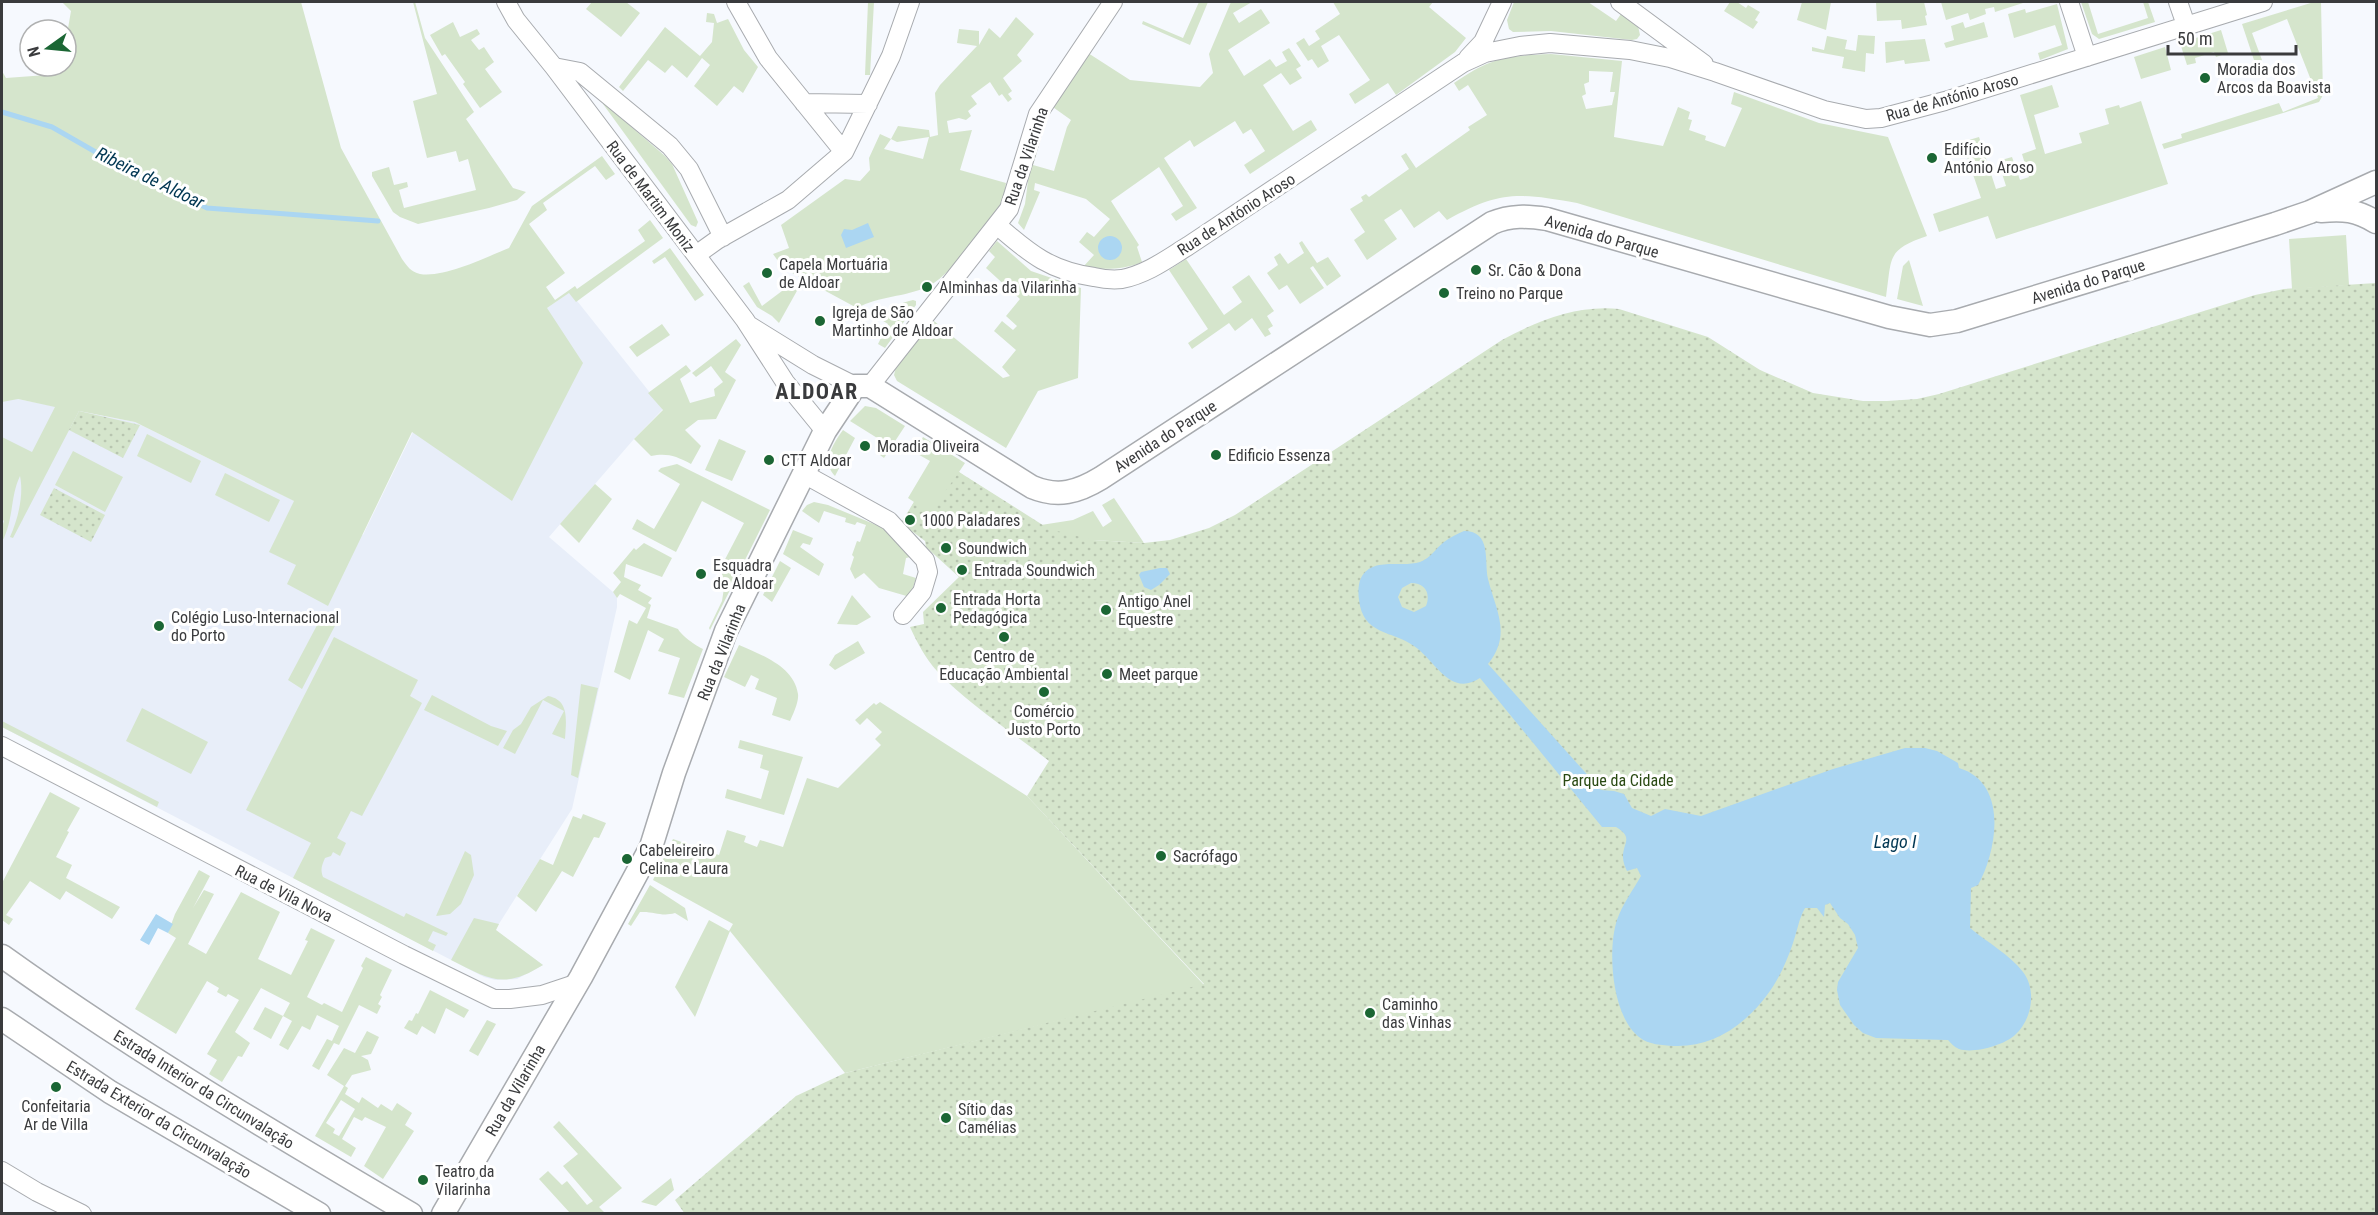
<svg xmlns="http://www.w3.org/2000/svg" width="2378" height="1215" font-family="'Roboto Condensed',sans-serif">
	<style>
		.built { fill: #e8eef9 }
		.green { fill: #d5e5cc; fill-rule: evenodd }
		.park { fill: url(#park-dots) }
		.water { fill: #abd6f2; fill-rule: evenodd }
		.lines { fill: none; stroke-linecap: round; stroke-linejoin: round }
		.stream { stroke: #abd6f2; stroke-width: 5 }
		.minor-casing { stroke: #a8abaf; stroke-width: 20 }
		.major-casing { stroke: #a8abaf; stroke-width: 25 }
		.minor { stroke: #fff; stroke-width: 18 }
		.major { stroke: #fff; stroke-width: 22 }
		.poi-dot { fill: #1b6634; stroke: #fff; stroke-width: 2 }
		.labels { text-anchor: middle; stroke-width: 6; stroke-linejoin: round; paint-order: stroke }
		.poi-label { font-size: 16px; fill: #3a3b3d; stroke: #fff; text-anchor: start }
		.street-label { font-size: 16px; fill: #3a3b3d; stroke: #fff }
		.park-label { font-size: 16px; fill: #294912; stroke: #fff }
		.water-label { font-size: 18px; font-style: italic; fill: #003652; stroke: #fff }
		.district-label { font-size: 22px; font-weight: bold; letter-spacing: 1.5px; fill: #3a3b3d; stroke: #fff }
	</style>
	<defs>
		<pattern id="park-dots" width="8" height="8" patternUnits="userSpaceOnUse" patternTransform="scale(1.5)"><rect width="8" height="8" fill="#d5e5cc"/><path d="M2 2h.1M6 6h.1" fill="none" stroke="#b8c5b0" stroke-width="1.8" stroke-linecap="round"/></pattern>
	</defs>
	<rect width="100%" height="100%" fill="#f6f9fe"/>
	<path class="built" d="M570,292L663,409L634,439L549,537L613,592L617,598V607L572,809L495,930L543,965L517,979L495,980L484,977L2,727V396L135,422L363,535L413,432L547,308Z"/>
	<path class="green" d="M62,2H301L341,148L402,259C407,266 411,272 420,274C445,278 486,257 509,248L532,206L602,156L615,174L606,180L595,166L543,203L547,210L529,224L565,273L546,287L555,300L575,286L577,289L645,241L638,230L650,220L663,238L576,302L569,293L547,308L583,363L512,501L412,432L328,606L287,584L296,565L269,552L294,501L135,422L79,411L13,538L10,537C18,519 24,495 20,476C10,497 14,519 2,542V527L4,521L2,519V437L32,452L55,407L18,399L2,402V71L6,78L60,74L61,66H66V40L71,11Z
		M413,2H415L425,38L474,112L466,119L513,188L526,192L517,200L489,208L418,224L400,217L393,212L372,176V172L389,167L394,185L407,182L408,187L399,190L404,208L476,190L468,159L459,162L456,151L427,158L413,101L437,94Z
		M592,2H626L640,13L621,37L586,9Z
		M868,2H874L870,75H865Z
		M1199,2H1208L1190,45L1142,24L1143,21L1183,38Z
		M1231,2H1252L1233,13L1239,23L1261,9L1270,23L1228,50L1244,76L1270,59L1276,67L1287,61L1282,52L1289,48L1301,66L1296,69L1302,78L1290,85L1281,73L1263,85L1293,131L1311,120L1317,130L1250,174L1244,165L1265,151L1251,129L1243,134L1235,121L1194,147L1190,140L1164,158L1197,208L1176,221L1171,214L1183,206L1159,167L1111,201L1139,245L1137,247L1142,262C1124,270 1103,270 1083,267L1094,255L1079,242L1087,232L1094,237L1110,219L1086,199L1035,183L1034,190L1040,192L1024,230L1018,223L1025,204L1032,150L1037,152L1033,165L1054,171L1067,127L1071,120L1050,105L1088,53L1130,80L1200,87L1213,73L1209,54Z
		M1333,2H1433L1429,7L1466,38L1455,52L1396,95L1388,83L1355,104L1349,94L1370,80L1339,35L1321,46L1329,61L1318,68L1312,59L1308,61L1296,43L1304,38L1309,46L1320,39L1315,31L1340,14Z
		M1514,2H1588L1616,21L1621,14L1638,26L1640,35L1637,39L1632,40L1551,31L1513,32L1509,29L1507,20Z
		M1730,2H1737L1746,8L1748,5L1760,12L1755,20L1758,22L1753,29L1724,11Z
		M1802,2H1831L1826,30L1797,20Z
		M1876,2H1924L1927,15L1925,16L1927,25L1902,29L1901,20L1877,21Z
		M1941,2H2022L2023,3L1995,12L1994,7L1985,9L1986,14L1970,20L1968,13L1946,20Z
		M2081,2H2088L2098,34L2148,18L2143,2H2148L2155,22L2099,39L2092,34Z
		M2314,2H2321L2323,95L2319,102L2164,149L2162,144L2182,138L2181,134L2279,103L2283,112L2318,98L2287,19L2252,33L2262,60L2255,63L2242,24Z
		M2057,4L2068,49L2040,60L2038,53L2062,45L2055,25L2014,38L2008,14L2025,9L2026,13Z
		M707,13L714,14L717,23L728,19L744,50L758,67L743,93L734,86L717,106L694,86L710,65L702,58L687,78L672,65L665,73L648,60L623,91L619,87L665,27L700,56L712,42L714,23L706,22Z
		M1016,17L1034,34L1017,55L1022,61L1003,78L1012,91L1008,94L1012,99L1008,102L1002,94L999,96L990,82L971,96L977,104L968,111L971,116L966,120L959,118L947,121L949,133L972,130L960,170L1006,183C1005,189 1004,196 1002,201C993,222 948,278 927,287C905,297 879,296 857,308L783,268L773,254L789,248L781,225L845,179L860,181L870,170L869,158L880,134L891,139L898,126L929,130L930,137L938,135L935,93L940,85L977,46L957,43L959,29L979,31V45L989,28L1000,38ZM929,137L923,159L884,149L891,139L897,142Z
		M453,22L460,37L477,29L480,34L471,40L479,50L484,47L494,62L485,69L502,92L480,108L463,84L465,82L445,54L442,56L430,35Z
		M1963,22L1965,28L1984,22L1988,37L1946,48L1944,43L1954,40L1951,26Z
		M2221,30L2228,53L2216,57L2214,52L2195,58L2196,63L2187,65L2180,43Z
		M1858,35L1875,36L1874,54L1866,53L1865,72L1842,68L1844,57L1812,51V47L1824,50L1827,36L1847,40L1845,49L1856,51Z
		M1925,39L1930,61L1905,64L1904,60L1886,63L1885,42Z
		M2165,47L2171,70L2141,79L2134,57Z
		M1551,54L1622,61L1614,137L1663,146L1678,107L1690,112L1688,119L1692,120L1689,130L1706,136L1705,140L1725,147L1742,108L1731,104L1734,92L1819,123L1888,137L1927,236C1886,250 1892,257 1886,297L1577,203C1518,193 1501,190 1447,220L1439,211L1414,228L1401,209L1384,220L1397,239L1367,260L1354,240L1365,232L1350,209L1363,201L1361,197L1366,194L1369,197L1409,169L1401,156L1406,153L1416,168L1470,130L1468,127L1487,115L1468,85L1459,91L1454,83C1491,57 1507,56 1551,54ZM1589,71L1613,72L1610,92H1615L1612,105L1586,109L1582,96L1586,94L1584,84L1589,82Z
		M2052,85L2059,107L2034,115L2045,154L2082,143L2079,133L2109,124L2105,109L2119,105L2120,108L2141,101L2168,184L1996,239L1988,216L1939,232L1933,214L1981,198L1962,142L1979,137L1996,189L2006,186L1998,161L2012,157L2020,180L2029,177L2022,154L2036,149L2020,95Z
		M603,104H605L665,156L672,164L698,222L696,227L691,225Z
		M2346,235L2349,285L2292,289L2289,239Z
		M997,241L1031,271L1081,288L1078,378L1038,391L1006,448L897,381L894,375L896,367L934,321L1003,378L1010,376L1002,367L1016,350L994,331L1002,321L1013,330L1017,326L1006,316L1020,299L986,268L995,257L989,251Z
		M1302,241L1317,263L1328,257L1341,276L1327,286L1313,266L1310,268L1324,288L1300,304L1287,285L1279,290L1267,273L1278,265L1274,257L1280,253L1288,264L1304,253L1299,243Z
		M670,248L704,295L695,301L665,257L654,264L652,261Z
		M1186,259L1224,315L1242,302L1232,287L1249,275L1274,311L1267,316L1273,326L1268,329L1271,334L1265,337L1252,318L1235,331L1229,323L1192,349L1188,343L1208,329L1169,270Z
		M1909,260L1923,306L1897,299L1903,266Z
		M749,282L762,306L790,285L798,289L779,323L772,316L757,307L743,286Z
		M913,300L916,301V305L885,348L878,344L888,324L880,319C887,309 900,303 913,300Z
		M662,324L670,335L637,357L629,347Z
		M736,339L741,345L725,372L736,380L716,419L698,420L685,430L701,446L691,464C676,456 667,453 651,456L634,439L663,410L648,393L686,365L691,371L680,379L690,403L715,396L714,389L723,382L711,366L696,377L692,373Z
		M865,406L876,408L905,426L884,458L876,452L882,441L850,421Z
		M843,430L855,438L835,476C821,462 833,444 843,430Z
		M147,434L201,461L191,483L137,456Z
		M923,437L965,463L959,472L963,475L931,520L910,509L914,502L908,498L930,461L914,452Z
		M719,439L746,451L732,481L705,470Z
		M73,451L123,477L105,512L55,485Z
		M677,464L770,510L710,630L709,628L722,601L724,588L721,567L744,523L702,501L676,552L632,529L637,519L654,529L680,484L658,471L661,468Z
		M225,473L280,500L269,522L215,495Z
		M968,478L1041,525L1073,520L1093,511L1103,527L1112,521L1102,505L1114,498L1144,543L1093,540L1091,544L1047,533Z
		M595,484L612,499L579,543L560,524Z
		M814,502L828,505L886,529L915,556L906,558L903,574L916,578L910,597L879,588L864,573L855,579L850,569L854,557L852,555L857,541L860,542L866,525L857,522L855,525L845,522L846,518L824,511L819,523L802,511L807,505Z
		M793,530L813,538L810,545L803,543L800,547L824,564L819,576L783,554Z
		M644,543L672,558L662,577L626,564L624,577L641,585L638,590L652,598L648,603L651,605L647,618L678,629C681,635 696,646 703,649L684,698L668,694L680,658L658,651L664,639L648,630L630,680L614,672L629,620L637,624L646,608L620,594L617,598L613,592L621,582L613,573L634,548L636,550Z
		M780,561L791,568L772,602L763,595Z
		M852,595L871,617L857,625L837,624Z
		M324,612L338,620L302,689L288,680Z
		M334,637L418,680L410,696L422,703L362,816L351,811L337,838L346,843L340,856L333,852L331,856L325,858C322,865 320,869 323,877L404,917L406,913L448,933L446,936L433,931L428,941L436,945L433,951L293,878L311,843L246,810Z
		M858,641L865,653L835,670L829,665L835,655Z
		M739,645C761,655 794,666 798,694C799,702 793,714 790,721L772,715L777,698L755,689L759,679L751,675L745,687L724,677Z
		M581,684L598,688L578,778L571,775Z
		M432,695L491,726L507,731L498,746L424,710Z
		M548,696C570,700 566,721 565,739L552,734L564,711L543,700L515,754L503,748L513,730L521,724L531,707Z
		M880,702L1027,796L1204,985L845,1073L730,931L695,1017L675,987L709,920L729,931L733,924L653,880L673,839L719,855L727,830L746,836L744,842L757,847L760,840L783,847L807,778L838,788L881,745L875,739L882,732L867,718L860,725L855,720L874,703L876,705Z
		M142,708L208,742L191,774L126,741Z
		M2,721L153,799L159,802L157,807L2,727Z
		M740,740L803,757L784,815L725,798L727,789L761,799L769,771L760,768L763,755L738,748Z
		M50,792L80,808L67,831L69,832L56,857L72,865L66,878L120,907L112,919L66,891L60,900L30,881L6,915L13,919L9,925L2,920V883Z
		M583,814L606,823L599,838L594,837L573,877L562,871L536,912L517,896L540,859L553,865L573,816L581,819Z
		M465,851L471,855L474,875L461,904L450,914L436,916Z
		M199,870L210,876L193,908L204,890L214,894L188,944L206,954L241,892L280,912L258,959L291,975L308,941L305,940L311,928L335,940L307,997L322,1005L324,1003L342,1012L363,968L361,966L366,957L392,970L380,995L382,997L378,1004L381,1006L377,1014L359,1005L339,1045L334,1043L319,1070L312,1066L327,1039L332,1041L339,1026L317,1015L310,1030L302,1026L288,1050L279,1045L292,1021L283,1016L271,1039L253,1029L265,1007L283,1016L290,1003L261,988L235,1032L250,1043L242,1057L238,1056L222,1082L209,1074L217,1060L207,1054L239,1000L228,994L226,997L217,992L219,988L207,981L176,1034L135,1009L176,938L168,933L175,914Z
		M650,885L685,908L688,921L675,913C661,917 654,911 640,912L631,926L628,924Z
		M474,918L499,924L496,930L543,965C503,990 489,979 451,960Z
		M430,990L469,1010L464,1018L446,1008L435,1034L422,1026L417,1035L404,1028L409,1020L412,1021L416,1013L418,1014Z
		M487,1020L496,1024L478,1056L469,1051Z
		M367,1031L379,1037L371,1054L361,1056L368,1060L371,1070L352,1075L345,1086L348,1088L345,1094L359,1103L362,1097L378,1108L381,1104L392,1111L397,1103L412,1113L405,1125L414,1131L383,1179L364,1166L386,1127L365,1117L362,1121L354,1117L342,1139L356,1148L351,1157L315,1136L344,1086L327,1075L344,1048L355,1053ZM341,1100L355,1109L339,1136L333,1133L335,1129L326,1123Z
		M559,1121L622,1188L599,1207L605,1213H570L539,1179L548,1171L562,1185L567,1181L587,1205L593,1201L563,1166L578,1154L553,1127Z
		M671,1178L674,1190L656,1206L641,1202Z"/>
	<path class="park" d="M2376,283V1213L685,1214L675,1200L796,1096L845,1073L1204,984L1027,796L1049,761C1012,732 969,705 937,671C925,658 917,642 910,627L924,624L923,612L959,577L926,547L925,541L901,523L914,502L930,513L959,472L1049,529L1093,540L1144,543L1170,540L1209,528L1235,515L1502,340C1539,320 1577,305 1619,309L1708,337L1760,370L1813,393L1863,401H1887L1917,399L1939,394L2255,295L2284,289Z
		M79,411L140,425L123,458L69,430Z
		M54,488L105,515L91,542L40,515Z"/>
	<path class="water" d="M868,223L874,237L846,248L841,235L844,229L852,230Z
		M1098 248a12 12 0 1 1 24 0a12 12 0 1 1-24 0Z
		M1464,531C1492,531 1484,561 1488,579C1496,611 1512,634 1488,664L1601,790L1614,791L1624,794L1632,808L1651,816L1665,809L1701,816L1833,769L1905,748H1925L1937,751L1958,763L1959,768C2009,783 1997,851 1978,885L1971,888L1970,928C1987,942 2010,955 2023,972C2037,990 2032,1020 2015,1035C2004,1045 1974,1054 1959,1049C1954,1047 1951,1043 1948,1040L1876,1038L1863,1033L1854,1025L1840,1005L1837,990L1838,982L1858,948L1855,935L1848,924L1840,918L1830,903L1825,905L1824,917L1817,908H1805C1799,918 1797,932 1793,943C1783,973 1769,998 1745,1019C1725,1037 1700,1047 1674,1046C1662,1045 1649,1045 1639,1037C1612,1016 1607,951 1617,920C1622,905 1633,890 1641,876L1637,868L1627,871C1625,867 1623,862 1623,857C1623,842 1634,838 1616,827H1602L1480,678C1450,698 1435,660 1414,646C1391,630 1363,635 1359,600C1358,593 1358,584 1361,578C1372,556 1402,568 1420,562C1431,558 1436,548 1444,542C1451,537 1457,534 1464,531ZM1411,583C1425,583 1431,593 1426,606L1414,612L1402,607L1398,597L1402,588Z
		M1160,568H1167L1170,574L1159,585L1151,590L1144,587L1139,575L1141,572Z
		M156,914L173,924L168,933L158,928L149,945L140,940Z"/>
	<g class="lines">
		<path class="stream" d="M2,112L52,127L127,170L207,208L378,221"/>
		<g class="minor-casing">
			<path id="minor" d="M506,2L516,20L554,67L745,320L785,382L825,431
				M736,2L768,58L844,152
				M1620,2L1704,64
				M2069,2L2087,57
				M2178,2L2186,25
				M1468,58L1483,42L1502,2
				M554,67L580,72L670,146L689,169L723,237
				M804,103L868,104
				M998,226C1030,254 1051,271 1094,277C1103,279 1113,280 1122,279C1147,274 1167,259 1188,246L1463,63L1485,53L1520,46L1550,43L1630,50L1670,58L1715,72L1824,110L1866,119L1881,118L1945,101L2263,2
				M696,255L717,240L788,200L844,152L891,56L910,2
				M750,326L813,365L855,386
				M870,386L1009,209L1038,114L1113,2
				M804,474L889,521L925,560L928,572L922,592L903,615
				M2,746L404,955L494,999H510L542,995L575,984
				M2,1171L37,1192L82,1214"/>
		</g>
		<g class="major-casing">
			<path id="major" d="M2321,211C2344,209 2356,210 2376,222
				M2,956C133,1050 272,1132 411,1214
				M2,1019L110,1092L319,1214
				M443,1214L581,977L651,847L674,773L726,631L825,431L855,386H870L1032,487C1058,498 1078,492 1101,478L1492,223C1511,215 1527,216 1547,219L1889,317L1930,325L1957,321L2275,224L2310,212L2376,182"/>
		</g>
		<use href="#minor" class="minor"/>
		<use href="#major" class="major"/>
	</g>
	<g class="poi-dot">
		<circle cx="2205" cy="78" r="6"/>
		<circle cx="1932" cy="158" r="6"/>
		<circle cx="1476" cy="270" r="6"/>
		<circle cx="767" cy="273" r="6"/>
		<circle cx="927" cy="287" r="6"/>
		<circle cx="1444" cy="293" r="6"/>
		<circle cx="820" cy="321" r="6"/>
		<circle cx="865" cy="446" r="6"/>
		<circle cx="1216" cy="455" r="6"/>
		<circle cx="769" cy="460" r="6"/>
		<circle cx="910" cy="520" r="6"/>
		<circle cx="946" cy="548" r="6"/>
		<circle cx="962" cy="570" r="6"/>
		<circle cx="701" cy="574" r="6"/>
		<circle cx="941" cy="608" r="6"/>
		<circle cx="1106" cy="610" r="6"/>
		<circle cx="159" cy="626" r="6"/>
		<circle cx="1004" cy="637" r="6"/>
		<circle cx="1107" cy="674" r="6"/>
		<circle cx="1044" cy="692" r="6"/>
		<circle cx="1161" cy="856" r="6"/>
		<circle cx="627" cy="859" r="6"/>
		<circle cx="1370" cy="1013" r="6"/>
		<circle cx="56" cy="1087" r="6"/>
		<circle cx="946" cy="1118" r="6"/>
		<circle cx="423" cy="1180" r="6"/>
	</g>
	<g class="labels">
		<g class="poi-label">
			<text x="2217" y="75">Moradia dos<tspan x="2217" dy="18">Arcos da Boavista</tspan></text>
			<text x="1944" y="155">Edifício<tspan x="1944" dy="18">António Aroso</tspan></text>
			<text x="779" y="270">Capela Mortuária<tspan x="779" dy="18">de Aldoar</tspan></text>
			<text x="1488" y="276">Sr. Cão &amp; Dona</text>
			<text x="939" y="293">Alminhas da Vilarinha</text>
			<text x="1456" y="299">Treino no Parque</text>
			<text x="832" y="318">Igreja de São<tspan x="832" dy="18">Martinho de Aldoar</tspan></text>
			<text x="877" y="452">Moradia Oliveira</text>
			<text x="1228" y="461">Edificio Essenza</text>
			<text x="781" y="466">CTT Aldoar</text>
			<text x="922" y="526">1000 Paladares</text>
			<text x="958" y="554">Soundwich</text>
			<text x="713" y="571">Esquadra<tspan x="713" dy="18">de Aldoar</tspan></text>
			<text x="974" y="576">Entrada Soundwich</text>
			<text x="953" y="605">Entrada Horta<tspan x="953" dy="18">Pedagógica</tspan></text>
			<text x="1118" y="607">Antigo Anel<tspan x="1118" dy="18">Equestre</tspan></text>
			<text x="171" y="623">Colégio Luso-Internacional<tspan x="171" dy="18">do Porto</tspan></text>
			<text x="1004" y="662" text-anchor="middle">Centro de<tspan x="1004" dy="18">Educação Ambiental</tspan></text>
			<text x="1119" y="680">Meet parque</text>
			<text x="1044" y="717" text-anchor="middle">Comércio<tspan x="1044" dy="18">Justo Porto</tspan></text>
			<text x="639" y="856">Cabeleireiro<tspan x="639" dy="18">Celina e Laura</tspan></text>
			<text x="1173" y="862">Sacrófago</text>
			<text x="1382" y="1010">Caminho<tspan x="1382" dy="18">das Vinhas</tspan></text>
			<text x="56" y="1112" text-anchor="middle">Confeitaria<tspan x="56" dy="18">Ar de Villa</tspan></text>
			<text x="958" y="1115">Sítio das<tspan x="958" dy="18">Camélias</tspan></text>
			<text x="435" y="1177">Teatro da<tspan x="435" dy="18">Vilarinha</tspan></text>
		</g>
		<g class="street-label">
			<text transform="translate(1952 97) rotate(-16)" y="6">Rua de António Aroso</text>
			<text transform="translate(1026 156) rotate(-71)" y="6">Rua da Vilarinha</text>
			<text transform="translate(651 196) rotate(53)" y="6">Rua de Martim Moniz</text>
			<text transform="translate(1236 214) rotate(-33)" y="6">Rua de António Aroso</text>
			<text transform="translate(1602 236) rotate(16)" y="6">Avenida do Parque</text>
			<text transform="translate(2088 281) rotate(-17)" y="6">Avenida do Parque</text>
			<text transform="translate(1165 436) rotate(-33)" y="6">Avenida do Parque</text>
			<text transform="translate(721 652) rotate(-68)" y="6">Rua da Vilarinha</text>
			<text transform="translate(284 893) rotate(27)" y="6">Rua de Vila Nova</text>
			<text transform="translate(204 1089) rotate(32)" y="6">Estrada Interior da Circunvalação</text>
			<text transform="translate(515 1090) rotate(-60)" y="6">Rua da Vilarinha</text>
			<text transform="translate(159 1119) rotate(31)" y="6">Estrada Exterior da Circunvalação</text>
		</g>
		<g class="park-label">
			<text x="1618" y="786">Parque da Cidade</text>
		</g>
		<g class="water-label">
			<text transform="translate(150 178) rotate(26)" y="6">Ribeira de Aldoar</text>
			<text x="1895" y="848">Lago I</text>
		</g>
		<g class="district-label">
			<text x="817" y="399">ALDOAR</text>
		</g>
	</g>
	<rect width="2378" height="1215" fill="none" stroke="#3a3b3d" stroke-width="6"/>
	<g transform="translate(48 48) rotate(255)"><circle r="28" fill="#ffffff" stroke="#b0b1b1" stroke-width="1.5"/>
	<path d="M0-4.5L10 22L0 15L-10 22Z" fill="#1b6634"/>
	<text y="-9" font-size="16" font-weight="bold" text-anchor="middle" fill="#3a3b3d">N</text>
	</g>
	<path d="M2168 45v9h128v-9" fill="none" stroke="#3a3b3d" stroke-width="3"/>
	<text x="2177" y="45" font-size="18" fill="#3a3b3d" stroke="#ffffff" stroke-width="4.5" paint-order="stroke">50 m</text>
</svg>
